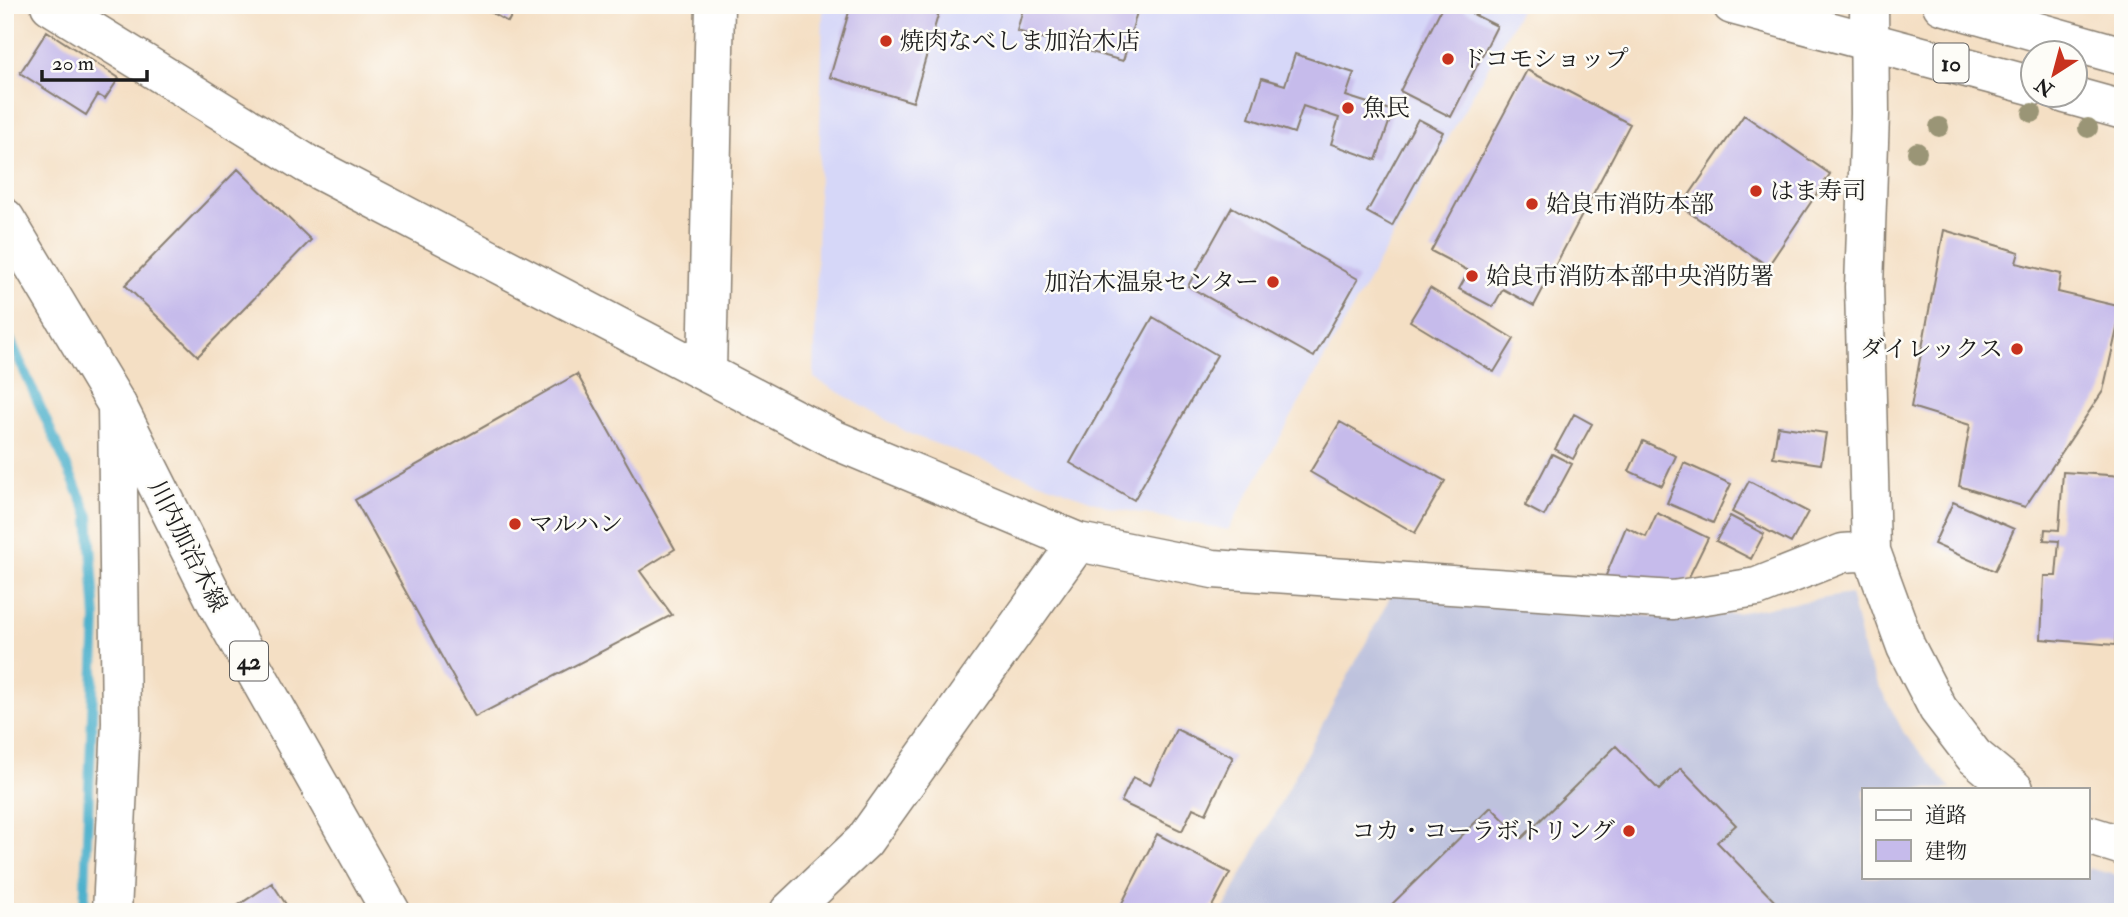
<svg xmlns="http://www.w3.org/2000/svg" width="2128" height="917" font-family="'IM FELL Double Pica','Noto Serif JP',serif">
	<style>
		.built { fill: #d6d7f8 }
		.industrial { fill: #bec2dd }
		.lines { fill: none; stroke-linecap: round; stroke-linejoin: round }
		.stream { stroke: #4db1cc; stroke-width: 10 }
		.building { fill: #c6bbeb }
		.minor-casing { stroke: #887e70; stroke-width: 41 }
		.major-casing { stroke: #887e70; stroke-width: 41 }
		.highway-casing { stroke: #887e70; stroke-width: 41 }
		.minor { stroke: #fff; stroke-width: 38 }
		.major { stroke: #fff; stroke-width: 38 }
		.highway { stroke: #fff; stroke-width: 38 }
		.tree { fill: #9a9576 }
		.poi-dot { fill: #c8321e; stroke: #fdfcf7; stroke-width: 2.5 }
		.labels { text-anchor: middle; stroke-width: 5; stroke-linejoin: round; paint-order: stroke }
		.shield { fill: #fdfcf7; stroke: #605f5e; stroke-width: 2 }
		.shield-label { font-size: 23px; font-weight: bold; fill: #1c1c1c }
		.poi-label { font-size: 24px; fill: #1c1c1c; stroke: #fdfcf7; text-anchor: start }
		.street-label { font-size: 24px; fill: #1c1c1c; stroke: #fdfcf7 }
	</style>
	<rect width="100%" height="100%" fill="#fdfcf7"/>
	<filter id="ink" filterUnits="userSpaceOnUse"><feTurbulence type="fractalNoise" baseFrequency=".0143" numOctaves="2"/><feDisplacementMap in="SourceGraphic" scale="14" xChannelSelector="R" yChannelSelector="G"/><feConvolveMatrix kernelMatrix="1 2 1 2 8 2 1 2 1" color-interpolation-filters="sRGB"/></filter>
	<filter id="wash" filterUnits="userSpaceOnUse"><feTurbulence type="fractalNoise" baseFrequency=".00686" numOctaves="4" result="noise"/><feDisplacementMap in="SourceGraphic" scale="28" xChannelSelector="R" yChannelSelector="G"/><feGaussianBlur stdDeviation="1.57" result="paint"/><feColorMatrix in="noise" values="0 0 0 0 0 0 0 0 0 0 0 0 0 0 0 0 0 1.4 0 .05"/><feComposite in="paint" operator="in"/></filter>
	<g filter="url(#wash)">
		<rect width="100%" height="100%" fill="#f4dfc4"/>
		<path class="built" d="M823,5H1523L1228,530L1109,507L912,435L814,378Z"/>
		<path class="industrial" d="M1393,592L1692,620L1850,594L1866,661L1904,733L1951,789H1864V877H2088V868L2123,877V912H1222Z"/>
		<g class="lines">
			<path class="stream" d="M5,328L89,516L96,619L84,912"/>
		</g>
		<g id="blocks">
			<path class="building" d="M478,5H517L508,22Z
				M851,5H941L913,102L830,77Z
				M1024,5H1139L1123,61L1017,31Z
				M1443,5H1455L1497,26L1451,117L1400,91Z
				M47,31L119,78L105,99L98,95L86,115L20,73Z
				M1295,54L1354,73L1346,96L1393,111L1376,160L1331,144L1339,118L1303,106L1294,133L1249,118L1262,78L1285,85Z
				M1527,70L1630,124L1534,306L1503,289L1493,307L1459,289L1469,271L1431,251Z
				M1744,115L1830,174L1768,266L1681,207Z
				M1418,119L1443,132L1392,226L1367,212Z
				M238,169L311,240L198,356L125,285Z
				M1232,207L1358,279L1314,357L1188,286Z
				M1944,230L2019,252L2016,263L2061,274L2058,292L2122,307L2103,391L2025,507L1959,486L1970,425L1911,407Z
				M1430,288L1514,339L1494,372L1410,321Z
				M1153,317L1217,355L1134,500L1070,463Z
				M577,374L675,549L640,571L672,615L475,717L355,500Z
				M1574,414L1592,424L1573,459L1555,449Z
				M1340,422L1445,481L1415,533L1310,472Z
				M1778,426L1826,433L1821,464L1773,457Z
				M1643,441L1676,456L1662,486L1629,471Z
				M1552,454L1572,464L1544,516L1525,506Z
				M1684,463L1731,484L1713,523L1667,503Z
				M2063,472L2123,476V530L2115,645L2041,639L2044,576H2056L2059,541L2044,540L2045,529L2059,530Z
				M1749,481L1808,512L1791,543L1732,512Z
				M1953,502L2014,529L1995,571L1934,544Z
				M1657,513L1708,538L1685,585L1604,580L1626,527L1646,537Z
				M1730,516L1764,534L1751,559L1716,541Z
				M1176,729L1233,757L1206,814L1193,808L1182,831L1121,802L1133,777L1150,785Z
				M1616,746L1659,790L1681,768L1736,825L1717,842L1785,912H1384L1491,807L1522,838Z
				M1157,834L1230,873L1209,912H1129L1120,907Z
				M272,883L291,912H228Z"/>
		</g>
	</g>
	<g filter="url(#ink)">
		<use href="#blocks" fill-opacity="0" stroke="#887e70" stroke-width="2"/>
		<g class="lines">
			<g class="minor-casing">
				<path id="minor" d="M50,5L307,164L835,440L1078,542L1213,569L1673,600L1757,587L1843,553L1871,551
					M1869,5L1870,114L1864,287L1871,551L1906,647L1938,709L1974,756L2014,789
					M707,372L715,5
					M2088,835L2123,846
					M112,912L121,723L117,405
					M789,912L864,841L1078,542"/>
			</g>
			<g class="major-casing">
				<path id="major" d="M5,218L117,405L216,602L391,912"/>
			</g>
			<g class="highway-casing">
				<path id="highway" d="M1732,5L2034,86
					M1942,5L2123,56
					M2065,94L2123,110"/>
			</g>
			<use href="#minor" class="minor"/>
			<use href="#major" class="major"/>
			<use href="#highway" class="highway"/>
		</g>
		<g class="tree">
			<circle cx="2032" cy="113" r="10"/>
			<circle cx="1939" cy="127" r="10"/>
			<circle cx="2088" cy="128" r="10"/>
			<circle cx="1917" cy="152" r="10"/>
		</g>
	</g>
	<g class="poi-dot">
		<circle cx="886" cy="41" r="7"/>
		<circle cx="1448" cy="59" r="7"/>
		<circle cx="1348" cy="108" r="7"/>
		<circle cx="1756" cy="191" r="7"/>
		<circle cx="1532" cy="204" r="7"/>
		<circle cx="1472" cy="276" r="7"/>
		<circle cx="1273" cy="282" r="7"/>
		<circle cx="2017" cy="349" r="7"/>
		<circle cx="515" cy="524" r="7"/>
		<circle cx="1629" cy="831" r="7"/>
	</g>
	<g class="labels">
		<g class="shield">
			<rect x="1933.5" y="43.5" width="35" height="39" rx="5"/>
			<rect x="230" y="641.5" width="38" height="39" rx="5"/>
		</g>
		<g class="shield-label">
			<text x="1951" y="71">10</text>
			<text x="249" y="669">42</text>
		</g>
		<g class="poi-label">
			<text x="900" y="49">焼肉なべしま加治木店</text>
			<text x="1462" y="67">ドコモショップ</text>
			<text x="1362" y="116">魚民</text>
			<text x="1770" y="199">はま寿司</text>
			<text x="1546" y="212">姶良市消防本部</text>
			<text x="1486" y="284">姶良市消防本部中央消防署</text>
			<text x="1259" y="290" text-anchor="end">加治木温泉センター</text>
			<text x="2003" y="357" text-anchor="end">ダイレックス</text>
			<text x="529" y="532">マルハン</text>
			<text x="1615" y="839" text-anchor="end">コカ・コーラボトリング</text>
		</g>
		<g class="street-label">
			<text transform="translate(188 546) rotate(63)" y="8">川内加治木線</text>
		</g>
	</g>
	<rect width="2128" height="917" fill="none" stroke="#fdfcf7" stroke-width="28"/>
	<rect x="1862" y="788" width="228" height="91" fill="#fdfcf7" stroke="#a3a29f" stroke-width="2"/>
	<rect x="1876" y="810" width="35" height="10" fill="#ffffff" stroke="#a3a29f" stroke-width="2"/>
	<text x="1925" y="822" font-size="21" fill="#1c1c1c">道路</text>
	<rect x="1876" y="840" width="35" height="21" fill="#c6bbeb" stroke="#a3a29f" stroke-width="2"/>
	<text x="1925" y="858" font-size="21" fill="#1c1c1c">建物</text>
	<g transform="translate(2054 74) rotate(216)"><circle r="33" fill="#fdfcf7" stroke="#a3a29f" stroke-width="2"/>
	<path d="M0-5L12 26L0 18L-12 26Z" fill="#c8321e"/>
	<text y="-10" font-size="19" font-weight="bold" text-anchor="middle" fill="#1c1c1c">N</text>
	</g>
	<path d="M42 70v10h105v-10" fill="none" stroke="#1c1c1c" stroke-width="3.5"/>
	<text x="52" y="70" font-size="21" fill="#1c1c1c" stroke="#fdfcf7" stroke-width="5" paint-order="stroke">20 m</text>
</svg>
